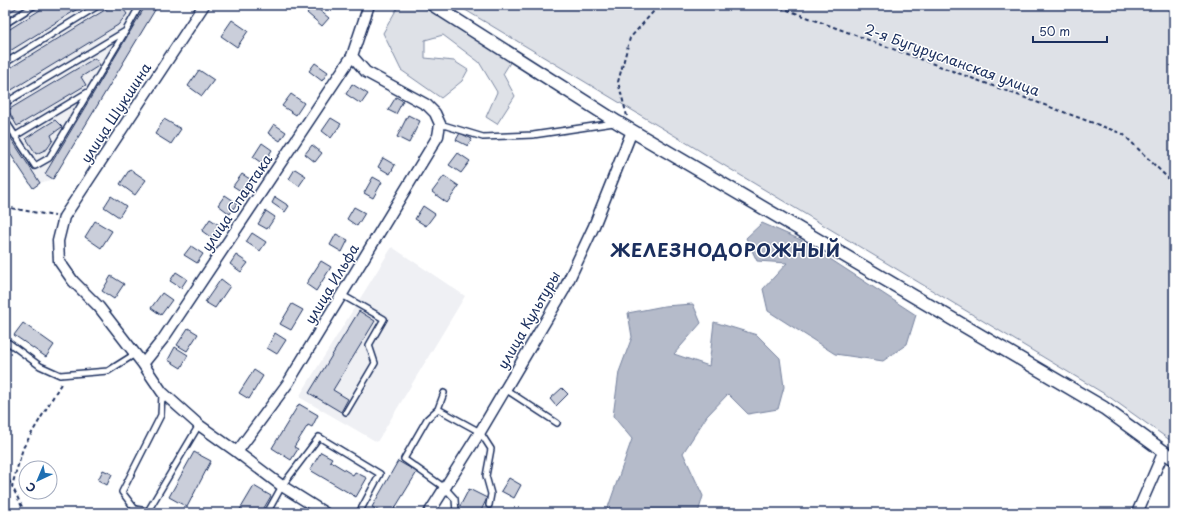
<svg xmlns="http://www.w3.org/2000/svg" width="1179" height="518" font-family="'Playpen Sans',sans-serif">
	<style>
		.built { fill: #eff0f4 }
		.green { fill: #dee1e7; stroke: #7c88a2 }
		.water { fill: #b5bbca; stroke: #77839f }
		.building { fill: #caceda; stroke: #1b2f5e }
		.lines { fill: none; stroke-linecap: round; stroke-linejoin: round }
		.service-casing { stroke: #1b2f5e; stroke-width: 8 }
		.minor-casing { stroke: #1b2f5e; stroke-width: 13 }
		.tertiary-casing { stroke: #1b2f5e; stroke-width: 15 }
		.path { stroke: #1b2f5e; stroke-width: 2; stroke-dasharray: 4 3; stroke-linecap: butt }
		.service { stroke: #fff; stroke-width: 5 }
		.minor { stroke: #fff; stroke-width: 10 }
		.tertiary { stroke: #fff; stroke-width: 12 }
		.labels { text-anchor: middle; stroke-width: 3; stroke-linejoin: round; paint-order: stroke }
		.street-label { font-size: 14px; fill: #1b2f5e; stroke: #fff }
		.district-label { font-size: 18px; font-weight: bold; letter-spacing: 1px; fill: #1b2f5e; stroke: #fff }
	</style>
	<rect width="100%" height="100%" fill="#fff"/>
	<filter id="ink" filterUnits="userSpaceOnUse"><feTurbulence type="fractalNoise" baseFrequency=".025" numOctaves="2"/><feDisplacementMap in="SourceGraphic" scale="8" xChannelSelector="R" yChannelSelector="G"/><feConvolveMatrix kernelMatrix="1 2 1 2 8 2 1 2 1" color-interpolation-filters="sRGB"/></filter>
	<g filter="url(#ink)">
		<path class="built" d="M5,5H158L53,179L40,183L33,188L5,146Z
			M392,247L465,296L377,442L299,397Z"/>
		<path class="green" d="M399,5H421L511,61L503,74L515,96L497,124L486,117L497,92L479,62L443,35L425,40V58L454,61L468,70L462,81L441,98L401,70L383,33Z
			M457,5H1174V443L1108,396Z"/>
		<path class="water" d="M762,223L801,240L916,315L907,344L883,361L835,354L768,311L763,289L787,263L757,261L746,238Z
			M693,304L701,323L674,354L709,366L714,322L757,335L780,358L784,387L778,409L748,414L728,394L707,416L683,453L703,496L698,513H606L632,439L613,416L619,372L632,337L628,313L664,306Z"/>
		<path class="building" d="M5,5H21L5,15Z
			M48,5H84L5,54V32Z
			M113,5H132L124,10L127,14L118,25L5,94V71Z
			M146,5H158L53,179L45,174Z
			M313,5L329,18L322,26L307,13Z
			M232,20L248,31L237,47L221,36Z
			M95,58L100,65L81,77L86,85L17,126L8,110Z
			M315,63L328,72L322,81L309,71Z
			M199,70L214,80L202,96L188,86Z
			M352,84L368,94L361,104L346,94Z
			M291,94L304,103L296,115L282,106Z
			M396,97L403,101L396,114L388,110Z
			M408,115L420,121L409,143L397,137Z
			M331,118L341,124L331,138L322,131Z
			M164,119L181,129L171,144L155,134Z
			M55,120L62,127L51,135L53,140L47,149L36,154L26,138Z
			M274,124L286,132L280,141L268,133Z
			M5,129L40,183L33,188L5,146Z
			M460,133L472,139L468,146L456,140Z
			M262,143L272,150L263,164L253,157Z
			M312,145L322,153L315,162L305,154Z
			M458,153L470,161L461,173L449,165Z
			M383,158L395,165L390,174L378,167Z
			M130,169L146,180L135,195L120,184Z
			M295,169L306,176L299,186L289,179Z
			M242,174L253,181L244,193L233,186Z
			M444,176L459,186L447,203L432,192Z
			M373,177L382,182L373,198L364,193Z
			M225,195L237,203L230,214L218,205Z
			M111,196L126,206L119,217L104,207Z
			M275,197L289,206L285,212L272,203Z
			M423,206L435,214L426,226L415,219Z
			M354,207L365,213L357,226L347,219Z
			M266,211L275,217L267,229L258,224Z
			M210,219L222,227L213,239L202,231Z
			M95,221L112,231L101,248L85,237Z
			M252,233L266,242L260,251L246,242Z
			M336,234L348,240L342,252L330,245Z
			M191,246L203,254L197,263L184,255Z
			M236,255L248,263L241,272L230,264Z
			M321,261L331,267L316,291L306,284Z
			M176,272L187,279L181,288L170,281Z
			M111,276L124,284L114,299L102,291Z
			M221,279L230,286L215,308L205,302Z
			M162,293L172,300L161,315L151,308Z
			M292,304L303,310L291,330L280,324Z
			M359,311L375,321L333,390L348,399L341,412L309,393Z
			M23,323L54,345L46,357L14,335Z
			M188,328L198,334L187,351L177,345Z
			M275,333L286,340L277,354L267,348Z
			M175,347L188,355L181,368L168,360Z
			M254,370L263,376L249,399L239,393Z
			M562,388L568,394L556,406L550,399Z
			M299,404L318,415L312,427L308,425L294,447L298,449L291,460L272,448Z
			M194,452L211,461L187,507L169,497Z
			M321,452L332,458L330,461L353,475L355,472L367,478L356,497L310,470Z
			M398,461L417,472L392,513H383L372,507Z
			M103,470L112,474L107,485L98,480Z
			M509,478L521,485L514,498L501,491Z
			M254,486L271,496L261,513H238Z
			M469,489L487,498L480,513H459L457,512Z"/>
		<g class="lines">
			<g class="service-casing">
				<path id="service" d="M5,24L35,5
					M5,63L99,5
					M5,103L124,32
					M5,120L35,166L49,158L125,32L140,5
					M440,124L483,137L533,135L614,123
					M15,136L88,92
					M342,295L384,319L369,345L375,363L346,412
					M9,343L40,366L60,375L108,371L135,354
					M505,389L557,423
					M162,393L161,415L122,492L135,509L148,511L199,425
					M444,393L438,409L427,419L404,459L445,488L455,499L456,513
					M438,409L480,432L491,449L486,476L491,494L489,505
					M267,513L282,486L319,437L380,474L359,513"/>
			</g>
			<g class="minor-casing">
				<path id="minor" d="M204,5L64,217L58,241L59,261L73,281L99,307L143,364L162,392L199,425L237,452L282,486L325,513
					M143,364L163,339L352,56
					M237,452L288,383L438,136L440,124L435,113L427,105L366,72L352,56L369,5
					M429,513L480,432L564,290L594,226L632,131
					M1137,513L1164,451"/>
			</g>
			<g class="tertiary-casing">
				<path id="tertiary" d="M433,5L617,122L1104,408L1174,459"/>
			</g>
			<path class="path" d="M774,5L1123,134L1174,184
				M627,116L618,82L630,38L654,11L658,5
				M5,207L55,216
				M5,474L12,486
				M25,513L12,486L23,448L62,382"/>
			<use href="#service" class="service"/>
			<use href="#minor" class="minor"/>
			<use href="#tertiary" class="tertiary"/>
		</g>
	</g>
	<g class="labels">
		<g class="street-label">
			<text transform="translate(952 60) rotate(20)" y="5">2-я Бугурусланская улица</text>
			<text transform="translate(116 113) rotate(-57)" y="5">улица Шукшина</text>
			<text transform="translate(237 203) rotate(-56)" y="5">улица Спартака</text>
			<text transform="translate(332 284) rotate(-59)" y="5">улица Ильфа</text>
			<text transform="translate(529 320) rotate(-60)" y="5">улица Культуры</text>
		</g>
		<g class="district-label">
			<text x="726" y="257">ЖЕЛЕЗНОДОРОЖНЫЙ</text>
		</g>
	</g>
	<rect width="1179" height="518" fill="none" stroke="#fff" stroke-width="20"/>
	<rect x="10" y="10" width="1159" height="498" fill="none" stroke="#1b2f5e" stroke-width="1.5" filter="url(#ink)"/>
	<g transform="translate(38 480) rotate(224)"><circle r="19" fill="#ffffff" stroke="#a4acbf"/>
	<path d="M0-3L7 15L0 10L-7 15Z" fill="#1f6fb2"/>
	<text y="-6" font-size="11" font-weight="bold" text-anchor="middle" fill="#1b2f5e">С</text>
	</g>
	<path d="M1033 36v6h74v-6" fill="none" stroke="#1b2f5e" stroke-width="2"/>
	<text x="1039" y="36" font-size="12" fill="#1b2f5e" stroke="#ffffff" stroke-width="3" paint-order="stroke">50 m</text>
</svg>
